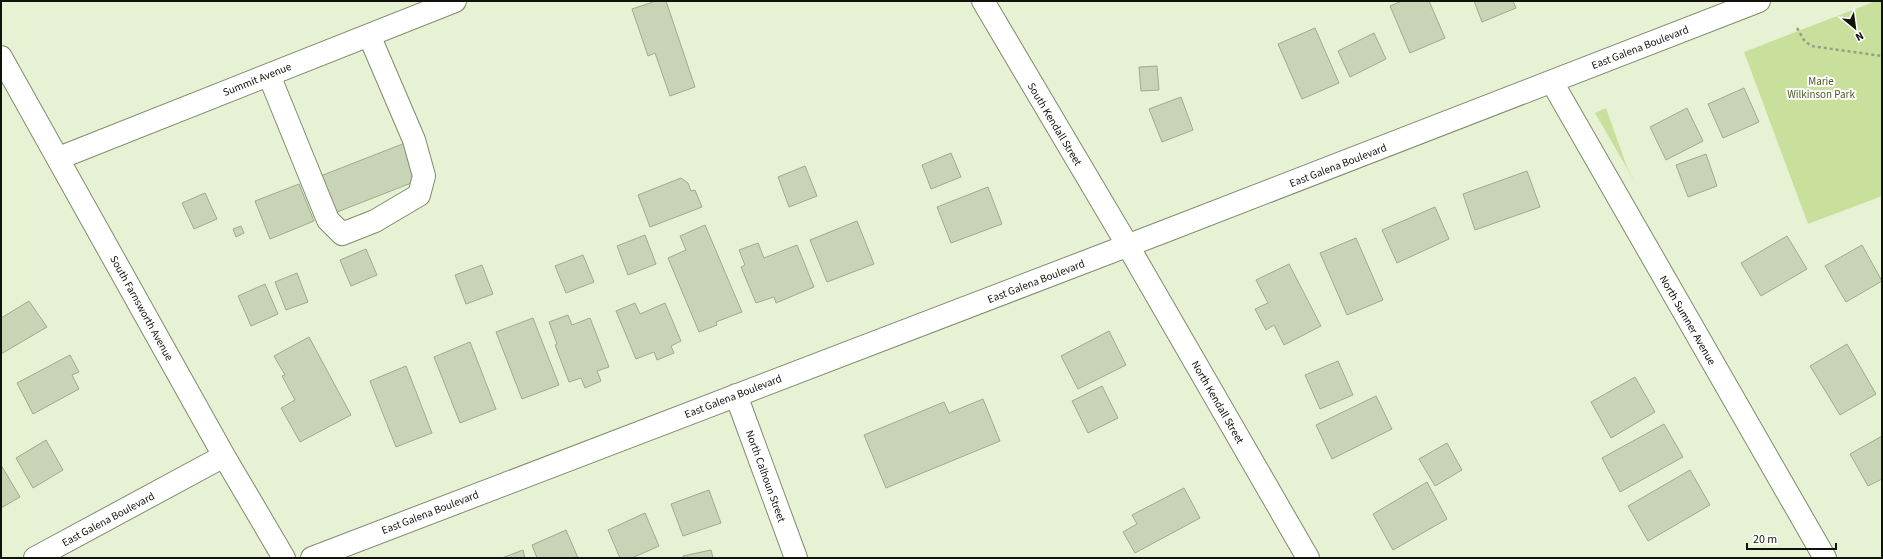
<svg xmlns="http://www.w3.org/2000/svg" width="1883" height="559" font-family="'Source Sans 3',sans-serif">
	<style>
		.green { fill: #c9e09c }
		.building { fill: #c9d4b6; stroke: #a0aa8e }
		.lines { fill: none; stroke-linecap: round; stroke-linejoin: round }
		.minor-casing { stroke: #808a6e; stroke-width: 24 }
		.path { stroke: #969e88; stroke-width: 2.5; stroke-dasharray: 3 3; stroke-linecap: butt }
		.minor { stroke: #fff; stroke-width: 22 }
		.labels { text-anchor: middle; stroke-width: 4; stroke-linejoin: round; paint-order: stroke }
		.street-label { font-size: 11px; fill: #0f1309; stroke: #fff }
		.park-label { font-size: 11px; fill: #4c5f22; stroke: #fff }
	</style>
	<rect width="100%" height="100%" fill="#e7f2d4"/>
	<path class="green" d="M1876,1H1882V196L1808,224L1744,52Z
		M1606,108L1627,167L1636,184L1595,113Z"/>
	<path class="building" d="M656,1H666L695,87L670,96L655,53L648,56L632,9Z
		M1402,1H1429L1445,38L1410,53L1390,6Z
		M1474,1H1513L1516,8L1482,22Z
		M1315,28L1339,83L1302,99L1278,44Z
		M1374,33L1386,59L1350,77L1338,51Z
		M1157,66L1159,90L1141,91L1139,67Z
		M1744,88L1759,122L1723,138L1708,104Z
		M1181,97L1193,130L1162,142L1149,109Z
		M1687,108L1703,141L1666,160L1650,127Z
		M405,143L419,180L332,214L318,177Z
		M951,153L961,177L931,189L922,165Z
		M1706,154L1717,186L1688,197L1676,165Z
		M805,166L817,196L789,207L778,177Z
		M1527,171L1540,207L1475,230L1463,194Z
		M681,178L688,183L691,191L695,190L702,207L650,227L638,195Z
		M299,184L314,221L270,239L255,201Z
		M988,187L1002,224L951,243L937,207Z
		M205,193L217,219L194,229L182,203Z
		M1435,207L1449,239L1397,263L1382,230Z
		M857,221L874,264L827,282L810,240Z
		M705,225L742,312L716,322L717,325L699,332L668,258L686,250L680,236Z
		M241,226L244,233L236,237L233,229Z
		M645,235L656,264L628,275L617,246Z
		M1787,236L1807,269L1761,296L1741,263Z
		M1356,238L1383,300L1347,315L1320,253Z
		M758,243L764,258L797,245L814,287L776,303L774,297L756,303L741,267L745,265L739,250Z
		M1862,245L1882,281L1846,302L1825,266Z
		M366,249L377,275L351,286L340,260Z
		M583,255L594,282L566,293L555,266Z
		M1289,264L1321,326L1284,345L1274,325L1266,330L1255,309L1268,303L1256,280Z
		M482,265L493,294L466,304L455,275Z
		M297,273L308,302L286,310L275,282Z
		M265,284L278,314L251,326L238,296Z
		M29,301L47,327L1,354V318Z
		M635,303L640,314L665,303L681,341L671,346L674,353L657,360L654,352L636,359L616,311Z
		M568,315L572,325L590,318L609,367L597,371L601,381L585,388L581,378L569,382L555,345L557,344L549,322Z
		M533,318L559,385L522,399L496,332Z
		M1109,331L1126,365L1078,389L1061,356Z
		M309,337L351,415L300,442L281,408L295,400L282,376L285,375L274,356Z
		M470,342L496,409L460,423L434,357Z
		M1847,344L1876,394L1840,415L1810,366Z
		M70,355L79,372L72,375L79,389L33,414L17,383Z
		M1338,361L1353,395L1320,409L1305,375Z
		M406,366L432,433L396,447L370,381Z
		M1635,377L1655,412L1611,438L1591,402Z
		M1102,386L1118,418L1088,433L1072,401Z
		M1376,396L1392,429L1332,459L1316,425Z
		M983,399L1000,441L886,488L864,435L944,402L949,413Z
		M1664,424L1683,457L1620,492L1602,458Z
		M1882,436V479L1868,486L1850,454Z
		M46,440L63,470L33,488L16,458Z
		M1447,443L1462,470L1435,486L1419,459Z
		M1,465L20,497L1,508Z
		M1690,470L1710,505L1648,541L1628,506Z
		M1427,482L1447,519L1393,550L1373,514Z
		M1184,488L1200,518L1135,553L1123,532L1137,524L1132,515Z
		M709,490L721,523L683,536L671,504Z
		M645,513L659,546L632,558H620L608,530Z
		M566,530L578,558H537L532,545Z
		M523,550L525,558H502Z
		M711,550L713,558H684L683,556Z"/>
	<g class="lines">
		<g class="minor-casing">
			<path id="minor" d="M983,1L1128,246L1308,558
				M1,57L224,456L284,558
				M269,75L328,220L342,234L375,221L419,195L424,176L414,140L369,35
				M1552,82L1825,558
				M59,158L455,1
				M736,395L796,558
				M35,558L224,456
				M312,558L1163,232L1759,1"/>
		</g>
		<path class="path" d="M1797,28L1804,40L1811,46L1882,56"/>
		<use href="#minor" class="minor"/>
	</g>
	<g class="labels">
		<g class="street-label">
			<text transform="translate(1640 47) rotate(-21)" y="4">East Galena Boulevard</text>
			<text transform="translate(257 79) rotate(-22)" y="4">Summit Avenue</text>
			<text transform="translate(1055 124) rotate(59)" y="4">South Kendall Street</text>
			<text transform="translate(1338 165) rotate(-21)" y="4">East Galena Boulevard</text>
			<text transform="translate(1036 281) rotate(-21)" y="4">East Galena Boulevard</text>
			<text transform="translate(142 308) rotate(61)" y="4">South Farnsworth Avenue</text>
			<text transform="translate(1688 320) rotate(60)" y="4">North Sumner Avenue</text>
			<text transform="translate(733 396) rotate(-21)" y="4">East Galena Boulevard</text>
			<text transform="translate(1218 402) rotate(60)" y="4">North Kendall Street</text>
			<text transform="translate(766 476) rotate(70)" y="4">North Calhoun Street</text>
			<text transform="translate(430 512) rotate(-21)" y="4">East Galena Boulevard</text>
			<text transform="translate(108 519) rotate(-28)" y="4">East Galena Boulevard</text>
		</g>
		<g class="park-label">
			<text x="1821" y="85">Marie<tspan x="1821" dy="13">Wilkinson Park</tspan></text>
		</g>
	</g>
	<rect width="1883" height="559" fill="none" stroke="#0f1309" stroke-width="4"/>
	<g transform="translate(1855 28) rotate(151)" stroke="#ffffff" stroke-width="3" paint-order="stroke">
	<path d="M0-3L7 15L0 10L-7 15Z" fill="#0f1309"/>
	<text y="-6" font-size="11" font-weight="bold" text-anchor="middle" fill="#0f1309">N</text>
	</g>
	<path d="M1747 543v6h89v-6" fill="none" stroke="#0f1309" stroke-width="2"/>
	<text x="1753" y="543" font-size="12" fill="#0f1309" stroke="#ffffff" stroke-width="3" paint-order="stroke">20 m</text>
</svg>
